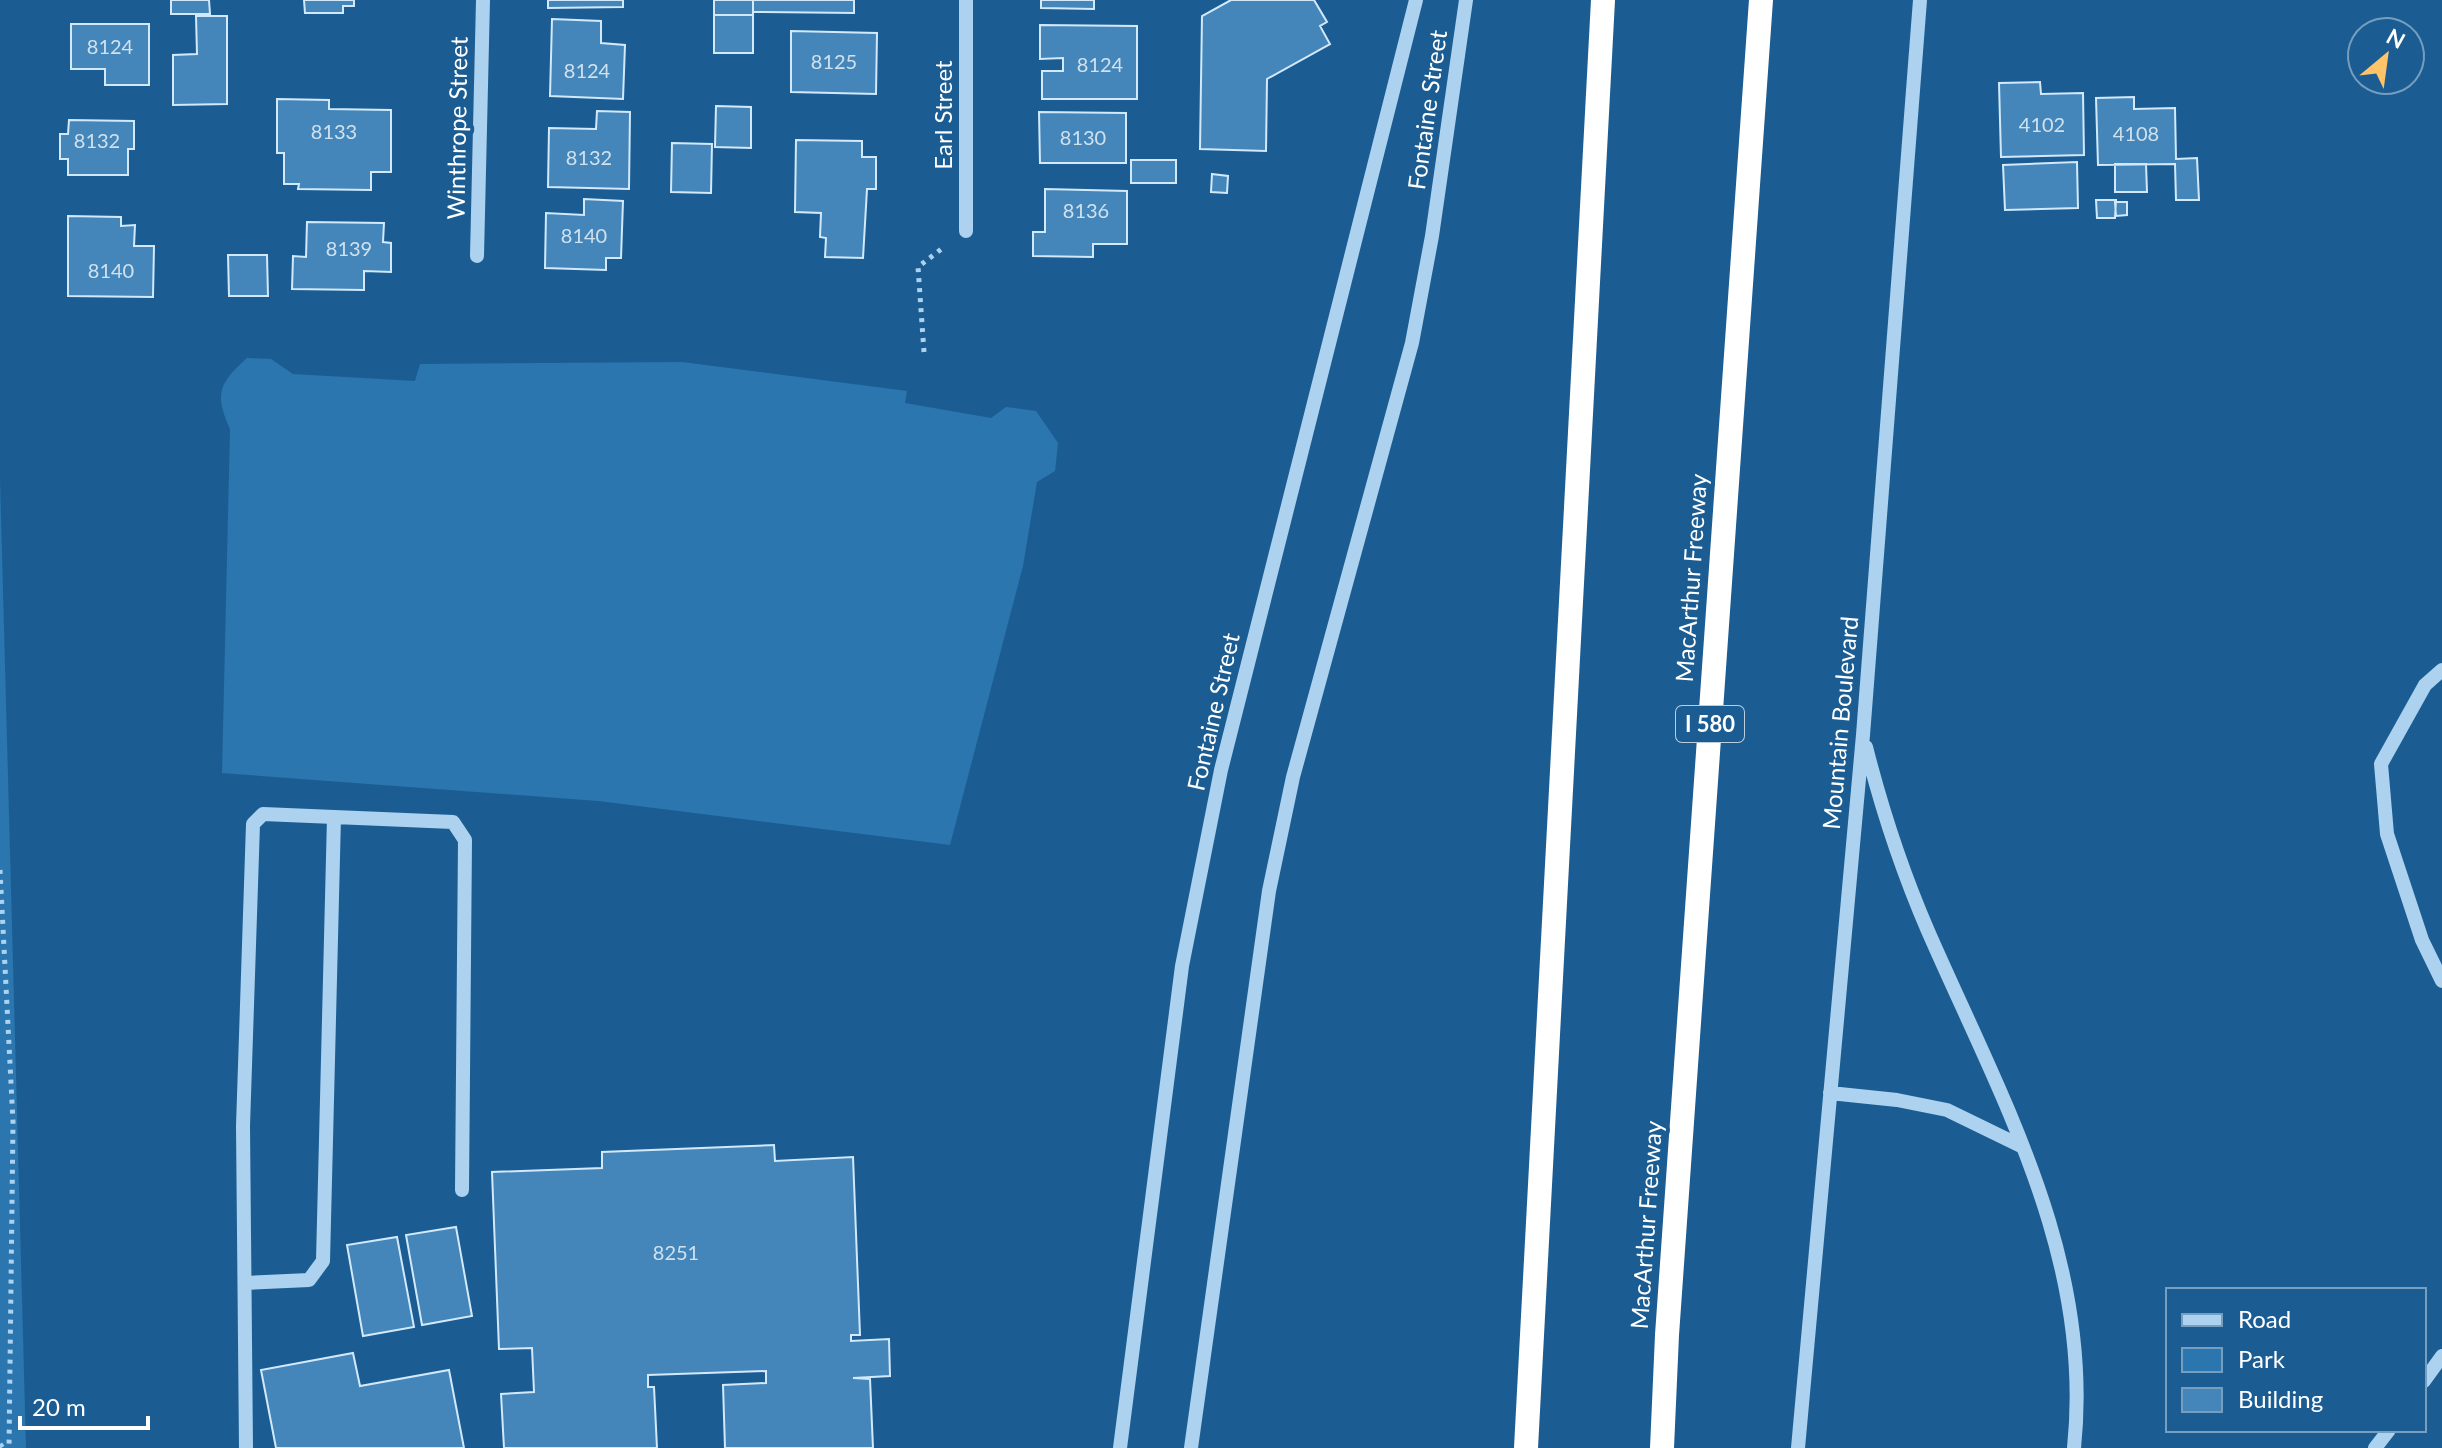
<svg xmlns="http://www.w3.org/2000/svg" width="2442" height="1448" font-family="Lato,sans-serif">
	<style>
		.green { fill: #2b76af }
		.building { fill: #4486ba; stroke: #d2e9fb; stroke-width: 2 }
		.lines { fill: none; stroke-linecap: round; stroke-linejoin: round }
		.path { stroke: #acd2ef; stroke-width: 5; stroke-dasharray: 4 6; stroke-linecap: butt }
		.minor { stroke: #acd2ef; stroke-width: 14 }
		.highway { stroke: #fff; stroke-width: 24 }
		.labels { text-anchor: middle; stroke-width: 8; stroke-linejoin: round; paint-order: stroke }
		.number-label { font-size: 20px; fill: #d0e1ee }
		.shield { fill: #1b5d93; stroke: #bbcedf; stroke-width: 2 }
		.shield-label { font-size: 22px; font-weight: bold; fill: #fff }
		.street-label { font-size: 24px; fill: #fff; stroke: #1b5d93 }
	</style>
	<rect width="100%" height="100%" fill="#1b5d93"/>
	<path class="green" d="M247,358L271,359L293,374L415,381L420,364L682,362L907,391L905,403L991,418L1006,407L1036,411L1058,443L1055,471L1037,482L1023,566L950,845L598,801L222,773L230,429C214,394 219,383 247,358Z
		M0,479L26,1448H0Z"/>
	<path class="building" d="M171,0H209L210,14H171Z
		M304,0H354V6H343V13H305Z
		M548,0H623V7L548,8Z
		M714,0H753V15H714Z
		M753,0H854V13L753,12Z
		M1041,0H1094V9L1041,8Z
		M1231,0H1314L1327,22L1320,26L1330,44L1267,79L1266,151L1200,149L1202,16Z
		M714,15H753V53H714Z
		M196,16H227V104L173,105V55L197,54Z
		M552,19L601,21V43L625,45L623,99L550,96Z
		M71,24H149V85H105V69H71Z
		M1040,25L1137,26V99H1042V71H1063V58L1040,59Z
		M791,31L877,33L876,94L791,92Z
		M2040,82L2041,94L2083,93L2084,155L2001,157L1999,83Z
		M2134,97V109L2175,108L2176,159L2197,158L2199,200H2176L2175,164L2098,165L2096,98Z
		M277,99L329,100V109L391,110V172H371V190L298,189L299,184H284V153H277Z
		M716,106L751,107V148L715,147Z
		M597,111L630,112L629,189L548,187L549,128L596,129Z
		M1039,112L1126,113V163H1040Z
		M69,120L134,121V149H128V175H68V159H60V134H68Z
		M796,140L862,141V157H876V189H867L863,258L825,257L826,238L820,237L821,213L795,212Z
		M672,143L712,144L711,193L671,192Z
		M1131,160H1176V183H1131Z
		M2077,162L2078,208L2005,210L2003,165Z
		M2115,164H2146L2147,192H2115Z
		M1212,174L1228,176L1227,193L1211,192Z
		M1045,189L1127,191V244H1093V257L1033,256V232H1045Z
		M584,199L623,201L621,258H606V270L545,268L546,213L584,215Z
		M2096,200H2116L2115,218H2097Z
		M2115,202H2127V215L2116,216Z
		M68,216L121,217V226L135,225L134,246H154L153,297L68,296Z
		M307,222L384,223L383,242L391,243V272L364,271V290L292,289L293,256L306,257Z
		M228,255H267L268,296H229Z
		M774,1145L775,1161L853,1157L860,1335H851V1341L889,1339L890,1376L853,1378L870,1379L873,1448H725L723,1385L766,1383V1371L648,1375V1387H654L657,1448H504L501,1394L534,1392L532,1348L499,1349L492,1172L602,1168V1152Z
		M456,1227L472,1316L422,1325L406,1235Z
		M397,1237L414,1327L363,1336L347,1245Z
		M353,1353L360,1386L449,1370L464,1448H276L261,1370Z"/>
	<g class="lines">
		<path class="path" d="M924,352L918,267L944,247
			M0,870L13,1122L9,1448
			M0,1444L3,1448"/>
		<path class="minor" d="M966,0V231
			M477,256L483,0
			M2442,670L2425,685L2381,764L2387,834L2422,940L2442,981
			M1866,747C1882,810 1902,871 1928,931C2001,1098 2094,1259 2074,1448
			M1830,1093L1897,1100L1947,1110L2023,1147
			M245,1283L309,1280L323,1261L334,817
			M2424,1381L2442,1356
			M246,1448L243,1126L253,824L263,814L453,822L465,840L462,1190
			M1120,1448L1182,966L1221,770L1416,0
			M1191,1448L1269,891L1293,777L1412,343L1432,236L1466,0
			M1798,1448L1863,735L1920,0
			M2375,1448L2389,1430"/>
		<path class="highway" d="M1526,1448L1603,0
			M1662,1448L1667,1335L1761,0"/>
	</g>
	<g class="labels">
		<g class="number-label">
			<text x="110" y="54">8124</text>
			<text x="834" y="69">8125</text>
			<text x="1100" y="72">8124</text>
			<text x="587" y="78">8124</text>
			<text x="2042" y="132">4102</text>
			<text x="334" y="139">8133</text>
			<text x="2136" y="141">4108</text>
			<text x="1083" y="145">8130</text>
			<text x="97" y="148">8132</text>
			<text x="589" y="165">8132</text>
			<text x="1086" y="218">8136</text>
			<text x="584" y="243">8140</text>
			<text x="349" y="256">8139</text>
			<text x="111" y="278">8140</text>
			<text x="676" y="1260">8251</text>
		</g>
		<rect class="shield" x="1676" y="706" width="68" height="36" rx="6"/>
		<g class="shield-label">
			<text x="1710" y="732">I 580</text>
		</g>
		<g class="street-label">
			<text transform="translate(1428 110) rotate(-82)" y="8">Fontaine Street</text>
			<text transform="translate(944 115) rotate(-90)" y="8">Earl Street</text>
			<text transform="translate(458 128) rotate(-89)" y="8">Winthrope Street</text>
			<text transform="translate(1692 578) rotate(-86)" y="8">MacArthur Freeway</text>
			<text transform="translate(1214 712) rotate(-77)" y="8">Fontaine Street</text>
			<text transform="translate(1841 723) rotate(-85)" y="8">Mountain Boulevard</text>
			<text transform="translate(1647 1225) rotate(-86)" y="8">MacArthur Freeway</text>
		</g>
	</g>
	<rect x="2166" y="1288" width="260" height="144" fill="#1b5d93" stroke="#769ebe" stroke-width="2"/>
	<rect x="2182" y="1314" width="40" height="12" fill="#acd2ef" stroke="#769ebe" stroke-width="2"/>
	<text x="2238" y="1328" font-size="24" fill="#ffffff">Road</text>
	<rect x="2182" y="1348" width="40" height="24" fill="#2b76af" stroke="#769ebe" stroke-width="2"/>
	<text x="2238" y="1368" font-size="24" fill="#ffffff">Park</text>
	<rect x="2182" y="1388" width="40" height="24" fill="#4486ba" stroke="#769ebe" stroke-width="2"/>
	<text x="2238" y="1408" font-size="24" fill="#ffffff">Building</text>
	<g transform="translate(2386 56) rotate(29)"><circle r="38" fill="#1b5d93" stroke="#769ebe" stroke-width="2"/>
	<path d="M0-6L14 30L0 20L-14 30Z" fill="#ffc36a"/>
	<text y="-12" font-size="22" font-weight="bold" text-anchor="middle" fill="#ffffff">N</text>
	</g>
	<path d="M20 1416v12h128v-12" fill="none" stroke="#ffffff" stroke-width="4"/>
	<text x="32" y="1416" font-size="24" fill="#ffffff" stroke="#1b5d93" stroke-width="6" paint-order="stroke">20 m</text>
</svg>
